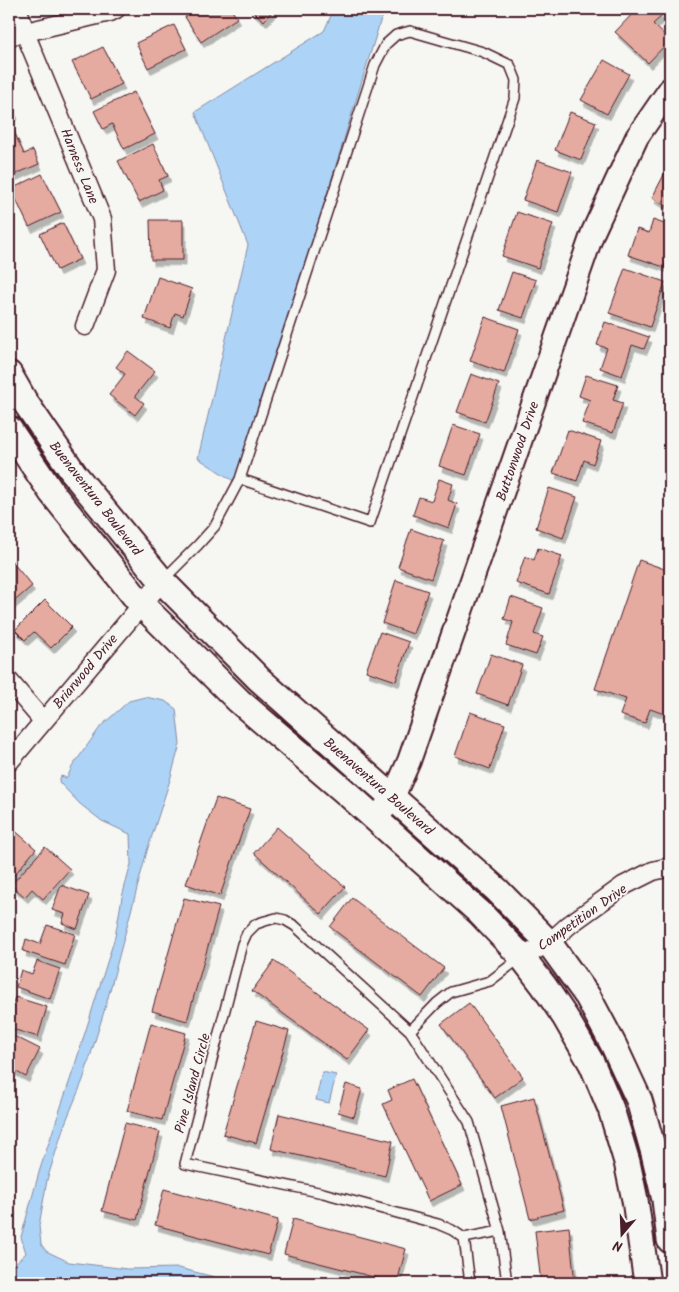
<svg xmlns="http://www.w3.org/2000/svg" width="679" height="1292" font-family="Kalam,sans-serif">
	<style>
		.water { fill: #add4f7; stroke: #858ca5 }
		.building { fill: #e5aba0; stroke: #4a1f2b; filter: url(#shadow) }
		.lines { fill: none; stroke-linecap: round; stroke-linejoin: round }
		.service-casing { stroke: #4a1f2b; stroke-width: 12 }
		.minor-casing { stroke: #4a1f2b; stroke-width: 21 }
		.tertiary-casing { stroke: #4a1f2b; stroke-width: 26 }
		.secondary-casing { stroke: #4a1f2b; stroke-width: 29 }
		.service { stroke: #f6f6f2; stroke-width: 9 }
		.minor { stroke: #f6f6f2; stroke-width: 18 }
		.tertiary { stroke: #f6f6f2; stroke-width: 22 }
		.secondary { stroke: #f6f6f2; stroke-width: 25 }
		.labels { text-anchor: middle; stroke-width: 4; stroke-linejoin: round; paint-order: stroke }
		.street-label { font-size: 14px; fill: #4a1f2b; stroke: #f6f6f2 }
	</style>
	<defs>
		<filter id="shadow"><feDropShadow dx="3" dy="5.5" stdDeviation="0" flood-color="#0004"/></filter>
	</defs>
	<rect width="100%" height="100%" fill="#f6f6f2"/>
	<filter id="ink" filterUnits="userSpaceOnUse"><feTurbulence type="fractalNoise" baseFrequency=".02" numOctaves="2"/><feDisplacementMap in="SourceGraphic" scale="10" xChannelSelector="R" yChannelSelector="G"/><feConvolveMatrix kernelMatrix="1 2 1 2 8 2 1 2 1" color-interpolation-filters="sRGB"/></filter>
	<g filter="url(#ink)">
		<path class="water" d="M334,9H384L238,484L198,458L248,245L195,112L324,31Z
			M145,697L165,701L176,709L180,744L170,780L147,851L106,1005L83,1080L64,1126L47,1180L39,1226L41,1244L46,1251L69,1262L127,1269L179,1268L238,1283H9V1269L26,1253L21,1237L40,1169L74,1068L115,937L122,897L131,864L130,834L102,821L80,804L59,782L61,776L67,778L72,767L101,726L129,701Z
			M322,1072L336,1075L329,1103L316,1100Z"/>
		<path class="building" d="M197,9H231L237,18L201,42L185,17Z
			M250,9H274L264,21Z
			M637,9H654L662,16L653,24L670,40L648,63L615,32Z
			M174,25L186,49L148,68L136,43Z
			M103,47L122,84L91,99L72,62Z
			M604,60L629,74L607,114L581,100Z
			M134,92L155,134L124,149L112,124L103,129L94,111Z
			M9,100L15,114L9,117Z
			M570,112L596,122L581,160L555,150Z
			M11,125L24,154L33,150L39,164L9,177V126Z
			M153,144L168,176L159,180L163,190L139,202L118,161Z
			M537,160L572,172L558,212L523,200Z
			M670,163V208L652,198Z
			M42,174L61,212L29,227L11,189Z
			M517,212L553,224L538,268L502,256Z
			M150,220H183V260H151Z
			M653,220L670,226V249L664,267L628,255L637,229L649,233Z
			M63,223L80,259L57,270L40,234Z
			M625,268L665,282L650,327L609,313Z
			M512,272L536,280L523,318L499,310Z
			M158,277L192,289L183,316L175,313L170,328L144,319Z
			M485,317L519,329L504,373L470,361Z
			M605,322L649,337L644,349L632,345L622,376L600,368L607,348L597,345Z
			M128,351L155,371L135,396L144,403L135,415L109,395L125,374L116,367Z
			M471,374L499,384L485,422L457,412Z
			M586,375L618,385L613,400L623,403L613,433L582,423L590,400L579,396Z
			M453,425L480,434L466,475L439,466Z
			M568,430L601,441L593,464L584,460L577,481L553,473Z
			M439,479L453,484L448,500L457,504L449,528L413,515L419,497L432,501Z
			M549,488L577,497L563,538L536,528Z
			M411,529L444,541L431,579L398,567Z
			M538,548L562,556L549,594L516,583L525,556L534,560Z
			M9,558L32,586L10,605L9,604Z
			M639,560L670,571V716L650,709L645,723L620,715L626,699L595,689Z
			M396,580L428,591L413,634L382,623Z
			M511,597L543,608L534,634L543,637L536,655L506,645L513,622L504,619Z
			M45,600L72,627L51,648L34,632L25,640L15,630Z
			M380,632L409,642L396,681L366,671Z
			M491,654L522,665L508,705L477,694Z
			M470,712L505,724L490,769L455,756Z
			M216,798L250,809L220,896L186,884Z
			M277,827L345,887L321,914L254,853Z
			M12,828L36,849L9,881V832Z
			M45,847L70,869L43,899L32,889L25,897L11,885Z
			M61,885L89,895L77,929L62,923L65,914L52,910Z
			M184,898L219,907L187,1021L152,1011Z
			M352,898L444,968L422,997L330,927Z
			M47,925L75,934L65,965L23,951L26,939L40,944Z
			M37,961L60,969L50,999L16,987L21,970L32,974Z
			M274,961L369,1030L347,1060L252,991Z
			M15,997L47,1007L38,1037L9,1028V1008L11,1009Z
			M469,1003L523,1077L495,1098L441,1024Z
			M256,1021L289,1031L256,1143L223,1134Z
			M151,1023L186,1033L162,1120L127,1111Z
			M12,1035L40,1049L26,1077L9,1068V1042Z
			M412,1079L462,1185L429,1201L383,1104L392,1100L388,1090Z
			M346,1084L362,1089L354,1117L338,1112Z
			M534,1097L564,1210L530,1219L501,1106Z
			M279,1114L393,1141L385,1176L271,1149Z
			M125,1123L160,1132L137,1220L102,1211Z
			M164,1189L278,1220L268,1255L155,1225Z
			M293,1219L406,1249L397,1283L284,1254Z
			M569,1227L575,1283H541L535,1231Z"/>
		<g class="lines">
			<g class="service-casing">
				<path id="service" d="M164,579L198,545L215,526L240,479L375,65L386,44L396,35L410,31L483,52L510,65L516,80L515,98L370,523L240,479
					M410,1031L437,1003L451,992L490,981L520,958
					M464,1238L500,1231
					M470,1283L464,1238L452,1230L438,1224L323,1193L185,1164L242,944L247,933L256,924L265,921L276,918L285,920L295,926L410,1031L469,1122L500,1231L507,1283"/>
			</g>
			<g class="minor-casing">
				<path id="minor" d="M18,9L25,33L102,219L106,270L85,326
					M9,36L110,12L116,9
					M9,681L43,721
					M9,762L162,581
					M522,957L549,943L569,925L623,886L653,871L670,867"/>
			</g>
			<g class="tertiary-casing">
				<path id="tertiary" d="M376,819L393,797L409,761L593,232L637,137L670,89"/>
			</g>
			<g class="secondary-casing">
				<path id="secondary" d="M9,374L25,402L75,475L162,581L259,679L497,890L549,943L588,997L614,1046L639,1100L654,1153L665,1200L670,1240
					M9,429L52,493L141,604L239,701L350,796L480,913L522,957L544,986L565,1017L592,1064L611,1109L627,1162L635,1200L647,1283"/>
			</g>
			<use href="#service" class="service"/>
			<use href="#minor" class="minor"/>
			<use href="#tertiary" class="tertiary"/>
			<use href="#secondary" class="secondary"/>
		</g>
	</g>
	<g class="labels">
		<g class="street-label">
			<text transform="translate(80 166) rotate(68)" y="5">Harness Lane</text>
			<text transform="translate(517 451) rotate(-71)" y="5">Buttonwood Drive</text>
			<text transform="translate(96 498) rotate(52)" y="5">Buenaventura Boulevard</text>
			<text transform="translate(85 671) rotate(-50)" y="5">Briarwood Drive</text>
			<text transform="translate(379 786) rotate(41)" y="5">Buenaventura Boulevard</text>
			<text transform="translate(582 917) rotate(-35)" y="5">Competition Drive</text>
			<text transform="translate(192 1083) rotate(-75)" y="5">Pine Island Circle</text>
		</g>
	</g>
	<rect width="679" height="1292" fill="none" stroke="#f6f6f2" stroke-width="30"/>
	<rect x="15" y="15" width="649" height="1262" fill="none" stroke="#4a1f2b" stroke-width="2" filter="url(#ink)"/>
	<g transform="translate(622 1234) rotate(199)" stroke="#f6f6f2" stroke-width="4" paint-order="stroke">
	<path d="M0-4L9 19L0 12L-9 19Z" fill="#4a1f2b"/>
	<text y="-8" font-size="14" font-weight="bold" text-anchor="middle" fill="#4a1f2b">N</text>
	</g>
</svg>
